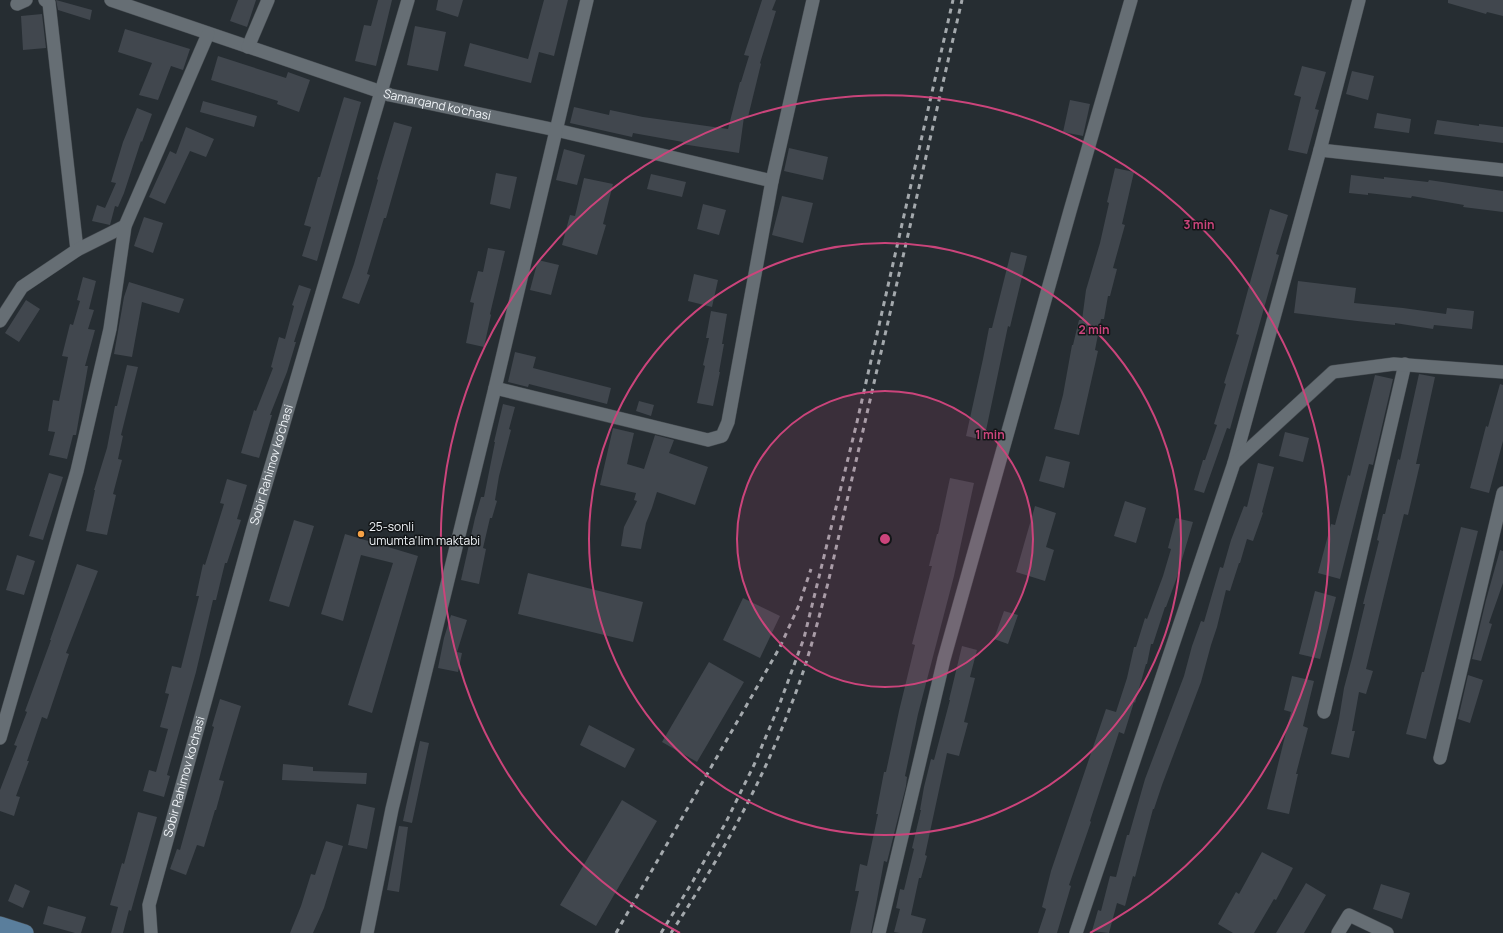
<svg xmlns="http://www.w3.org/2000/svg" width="1503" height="933" font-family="Manrope,sans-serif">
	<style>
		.building { fill: #41474e }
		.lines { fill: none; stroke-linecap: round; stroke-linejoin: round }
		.minor-casing { stroke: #454b50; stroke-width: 14 }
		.major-casing { stroke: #454b50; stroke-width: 18 }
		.minor { stroke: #666e74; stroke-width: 13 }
		.major { stroke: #5a7e9c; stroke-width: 17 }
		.rail { stroke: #a4a9ad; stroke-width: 3; stroke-dasharray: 5 5; stroke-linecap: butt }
		.ring { fill: none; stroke: #cb447b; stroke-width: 2 }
		.poi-dot { fill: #f6a246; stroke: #121517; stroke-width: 1.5 }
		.labels { text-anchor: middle; stroke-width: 3; stroke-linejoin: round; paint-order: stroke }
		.street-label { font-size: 12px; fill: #f1f5f9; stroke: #121517 }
		.poi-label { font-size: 12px; fill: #f1f5f9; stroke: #121517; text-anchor: start }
		.centre { fill: #cb447b; stroke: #121517; stroke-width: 2 }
		.ring-label { font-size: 12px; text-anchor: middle; font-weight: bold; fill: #cb447b; stroke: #121517; stroke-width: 3; stroke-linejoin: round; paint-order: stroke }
	</style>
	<rect width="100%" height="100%" fill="#262d32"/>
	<path class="building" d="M56,0L92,10L90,20L58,10Z
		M238,0H256L247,27L230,21Z
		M378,0H392L376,66L355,61L364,25L371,26Z
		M438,0H463L458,17L436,10Z
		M544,0H568L554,56L539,52L531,83L464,66L470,43L528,59Z
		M762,0H776L772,10L776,11L760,63L761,64L748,117H744L739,153L682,144L683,142L633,133L632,137L570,123L574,107L609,115L610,110L643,117L728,129L740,82H741L749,56L744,55Z
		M1448,0H1503V16L1487,12L1486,14L1448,3Z
		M42,14L46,48L23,50L21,16Z
		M415,26L446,32L438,71L407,65Z
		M125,29L190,49L183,70L171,66L158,100L139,95L152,63L118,52Z
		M218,56L286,78L288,72L310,80L299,112L277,104L278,101L211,80Z
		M1302,66L1326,72L1315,109L1319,110L1307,154L1288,150L1301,97L1294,95Z
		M1352,71L1374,76L1368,100L1346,94Z
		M344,97L361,102L317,261L302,256L311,227L304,225L318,177H320Z
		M1070,100L1090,104L1083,136L1063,132Z
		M203,101L257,116L254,127L200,112Z
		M137,108L152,114L142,142L141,141L124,193L118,207L115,206L110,225L92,221L97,205L105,208L116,183L111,182L123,142Z
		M1377,113L1411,119L1409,133L1374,128Z
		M1437,120L1479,126V124L1503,127V143L1434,134Z
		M394,122L412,127L386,218H384L367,274L370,275L359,304L342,298L354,264L378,180L377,179Z
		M186,127L214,139L206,157L190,151L165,204L149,197L170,151L176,154Z
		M789,148L828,157L823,180L784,171Z
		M564,149L585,155L577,185L556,180Z
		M1115,168L1134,172L1122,224L1125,225L1113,268L1117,269L1110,296H1108L1104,319H1101L1095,350L1098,351L1079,435L1054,429L1063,395L1072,345H1073L1079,320H1082L1086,290L1100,243L1109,203L1107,202Z
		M496,173L517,177L510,209L490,204Z
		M651,174L686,182L682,197L647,189Z
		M1351,175L1384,179V177L1428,182L1429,180L1503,191V212L1463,207L1464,205L1412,196L1411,198L1368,193V195L1349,193Z
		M584,178L613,184L603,224L606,225L597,255L562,245L570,215L575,216Z
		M782,196L813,203L803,243L772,235Z
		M703,204L726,210L719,235L697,229Z
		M1270,209L1288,215L1276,254L1279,255L1230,429L1227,428L1204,493L1194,490L1203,460H1205L1217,425L1214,424L1226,384L1224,383L1239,335L1236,334Z
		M144,217L163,223L153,253L134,246Z
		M488,248L505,251L490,314L491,315L484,347L466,343L474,303L470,302L478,271L483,272Z
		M1011,252L1027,256L1010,327L1008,326L984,440L966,436L983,359L989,328H992Z
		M538,260L559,265L551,295L530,290Z
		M694,274L718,280L712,307L688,301Z
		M83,277L96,281L89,309L94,310L88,329L95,330L85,366H88L76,435H73L67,459L49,455L55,432L48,431L53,400L59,401L68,357L62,356L70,324L73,325L80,301L77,300Z
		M1298,281L1356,288L1354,303L1403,308L1446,314L1447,308L1474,311L1472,329L1434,325L1433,329L1395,323V325L1357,321L1294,313Z
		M129,282L184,299L179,313L142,302L132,357L114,354L124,297Z
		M299,285L311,289L294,342H296L287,372L270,415H272L259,458L241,453L254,410L256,411L273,368L271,367L279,337L285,339L294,306L292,305Z
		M26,300L40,309L19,342L5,333Z
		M711,311L727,314L722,344H724L719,372H720L713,406L697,403L705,366L703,365L709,338H706Z
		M515,352L536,357L533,368L611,388L607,404L529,384L528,387L508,382Z
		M127,365L138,367L121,435L123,436L118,459L122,460L113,494L116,495L107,535L86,531L95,490H94L107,448L115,406H117Z
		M1419,374L1435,377L1416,464H1420L1408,515L1404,514L1366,669L1373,671L1366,694L1359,692L1352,731H1355L1349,758L1331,754L1339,719L1344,688L1352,658L1365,604H1363L1379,541L1377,540L1383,514H1385L1398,459L1400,460Z
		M1375,375L1393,379L1373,465L1369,464L1340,579L1318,573L1331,524L1335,525L1348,475L1350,476Z
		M1500,384L1503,385V441L1489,493L1470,488L1486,426L1488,427Z
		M639,401L654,405L651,416L636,411Z
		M503,404L515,407L509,429L511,430L499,476L495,500L497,501L492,518H490L483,548L486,549L479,584L461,580L475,518L481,497H484L495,442H494Z
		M613,428L634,433L627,464L644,469L655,435L674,440L669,453L708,467L695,505L657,492L652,508L646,523L641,549L621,546L624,527L637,501L634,500L636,493L600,485Z
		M1285,432L1309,438L1303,462L1279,456Z
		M1046,456L1070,462L1064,488L1039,481Z
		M1258,463L1274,467L1262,512L1263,513L1253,541L1247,539L1240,563H1239L1230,591L1226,590L1217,627L1211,645L1201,682L1162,785L1154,809H1153L1135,877L1133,876L1125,906L1117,903L1109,933L1092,931L1098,910L1101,911L1110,876L1116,877L1127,835H1129L1145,779L1184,676L1192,646L1201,621L1204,622L1220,567L1223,568L1231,540L1244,506L1247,507Z
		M49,473L63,477L43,540L29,536Z
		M950,478L974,483L954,576L918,714L905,776L907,777L906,786L887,862L884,861L871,933H850L859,891H855L860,864L867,866L878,814H876L884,772H886L899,711L915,645L912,644L932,566H929L937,534H938Z
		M227,479L247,485L237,519L241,520L227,563H225L216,600H213L196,672L167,775L170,776L164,797L143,791L149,770L156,772L168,729L160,727L169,694L165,693L172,666L181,668L199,596H196L203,564L205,565L224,504L220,503Z
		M1125,501L1146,508L1136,543L1114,536Z
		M1035,506L1056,513L1046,547L1054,550L1045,581L1016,572Z
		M1176,518L1193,522L1176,580L1166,607H1165L1153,644H1151L1147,664H1146L1135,703L1134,702L1124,734L1119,732L1090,821L1091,822L1069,885L1071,886L1057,933H1038L1046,909L1042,907L1051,871L1106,709L1116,712L1127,678L1134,647H1136L1145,618L1147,619L1163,576L1171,549L1168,548Z
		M294,520L314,526L289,607L269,601Z
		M1461,527L1478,531L1426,739L1406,734L1422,672H1424Z
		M345,534L418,556L372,713L348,705L393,563L361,555L343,621L321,614Z
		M1500,550L1503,551V583L1489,623L1492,624L1481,661L1472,659L1486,600Z
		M17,555L35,561L24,595L6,590Z
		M77,564L98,571L66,653L69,654L47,719L42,717L27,761H29L16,796L20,797L14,816L0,811V790L17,746L14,745L27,712L25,711L51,640H50Z
		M528,573L643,602L633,642L518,614Z
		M1315,591L1336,597L1320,659L1299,654Z
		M743,598L780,616L760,658L723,640Z
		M1004,611L1018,615L1008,644L994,639Z
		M451,615L467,620L457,652L462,653L458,672L438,668L444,638Z
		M962,646L977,650L970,677L975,678L964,722L968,723L959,756L947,753L925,855L927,856L921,878H919L911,915L926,919L922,933H900L894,932L900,909L896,908L900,889L904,890L914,849L912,848L921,810H920L924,787L931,759L934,760L950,700H949Z
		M709,662L744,682L697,762L662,742Z
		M1468,675L1483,680L1470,723L1458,719Z
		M1292,676L1314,681L1303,726L1308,728L1296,774H1298L1289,814L1267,809L1291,712L1284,710Z
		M220,699L241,706L219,780L224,781L216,810H215L204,847L197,845L186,875L170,869L177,849L180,850L214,727L212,726Z
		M589,725L635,749L625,768L580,745Z
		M420,741L429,743L412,823L403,821Z
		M283,764L313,767V771L367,773L366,784L282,780Z
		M622,800L657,821L596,926L560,905Z
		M357,804L375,808L367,849L348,845Z
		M138,812L157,817L131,911L129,910L123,933H111L118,907L110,905L122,863L124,864Z
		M399,826L408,827L399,892L387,890Z
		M326,841L343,846L324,908L313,933H290L301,906L311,874L315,875Z
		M1262,852L1293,868L1276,900L1274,899L1254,933H1233L1218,924L1236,892L1239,894Z
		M1306,883L1326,895L1304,933H1276Z
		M15,884L30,891L23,908L8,901Z
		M1381,884L1410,893L1402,919L1373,909Z
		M48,906L86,917L81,933H75L43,924Z"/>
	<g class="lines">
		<g class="minor-casing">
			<g id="minor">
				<path d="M45,0L49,3L77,250"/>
				<path id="s1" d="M111,0L390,95L556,130L772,181"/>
				<path d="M17,4L26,0"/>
				<path d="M248,47L268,0"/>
				<path d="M1320,150L1503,170"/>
				<path d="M0,321L22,287L77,250L125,226"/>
				<path d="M495,388L708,440L722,436L728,422L772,181L813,0"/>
				<path d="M1234,463L1320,150L1359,0"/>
				<path d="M1324,712L1405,364"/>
				<path d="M0,738L77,471L110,329L125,226L208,34"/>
				<path d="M1440,758L1503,493"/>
				<path id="s2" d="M151,933L149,905L253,528L408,0"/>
				<path d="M367,933L392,809L495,388L587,0"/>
				<path d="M879,933L944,659L1070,211L1131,0"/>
				<path d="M1076,933L1234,463L1333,372L1394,364L1503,372"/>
				<path d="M1338,933L1349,915L1387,933"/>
			</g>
		</g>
		<g class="major-casing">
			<path id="major" d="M0,925L25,933"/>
		</g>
		<use href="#minor" class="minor"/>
		<use href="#major" class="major"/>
		<path class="rail" d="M616,933L780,647L799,605L811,569
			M661,933L693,881L725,824L754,765L780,703L804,638L857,422L953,0
			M671,933C718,861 761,786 791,705C807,666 817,624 828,583L962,0"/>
	</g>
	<circle cx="885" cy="539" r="148" fill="#cb447b" fill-opacity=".12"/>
	<g class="ring">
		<circle cx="885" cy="539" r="148"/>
		<circle cx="885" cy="539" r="296"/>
		<path d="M680 933A444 444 0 1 1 1090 933"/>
	</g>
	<circle class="poi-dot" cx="361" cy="534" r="4"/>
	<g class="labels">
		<g class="street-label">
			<text dy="4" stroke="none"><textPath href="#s1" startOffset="343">Samarqand ko'chasi</textPath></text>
			<text dy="4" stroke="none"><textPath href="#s2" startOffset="485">Sobir Rahimov ko'chasi</textPath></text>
			<text dy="4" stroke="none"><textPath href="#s2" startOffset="161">Sobir Rahimov ko'chasi</textPath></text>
		</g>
		<g class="poi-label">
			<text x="369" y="531">25-sonli<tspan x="369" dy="14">umumta'lim maktabi</tspan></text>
		</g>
	</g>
	<circle cx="885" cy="539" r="6" class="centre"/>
	<g class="ring-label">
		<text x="1199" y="229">3 min</text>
		<text x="1094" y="334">2 min</text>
		<text x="990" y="439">1 min</text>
	</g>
</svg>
